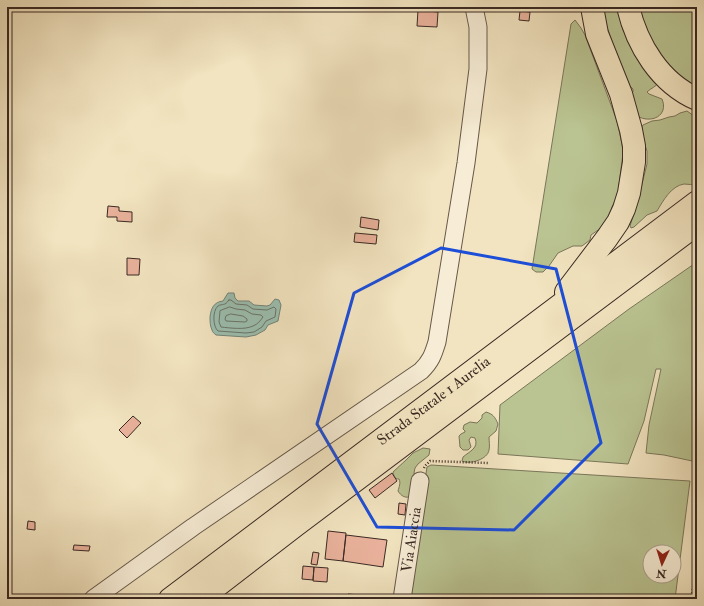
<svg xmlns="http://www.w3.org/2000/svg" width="704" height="606" font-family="'IM FELL Double Pica',serif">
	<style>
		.green { fill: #bac492; stroke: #7a765a; fill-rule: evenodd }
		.water { fill: #9bbfb0; stroke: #748378 }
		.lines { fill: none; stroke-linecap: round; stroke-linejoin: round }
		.shore { stroke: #6a746a; stroke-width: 1 }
		.building { fill: #eab29c; stroke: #392923 }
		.minor-casing { stroke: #67584a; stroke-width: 19 }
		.highway-casing { stroke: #392923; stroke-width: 24 }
		.path { stroke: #392923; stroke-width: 2.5; stroke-dasharray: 1 2; stroke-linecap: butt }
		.minor { stroke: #f7edd6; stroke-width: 17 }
		.highway { stroke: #f2e4c0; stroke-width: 22 }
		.marked { fill: none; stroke: #1d4ed8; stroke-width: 3; stroke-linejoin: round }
		.labels { text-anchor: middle; stroke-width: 4; stroke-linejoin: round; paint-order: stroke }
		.street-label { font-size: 15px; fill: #392923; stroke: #f7edd6 }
	</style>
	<rect width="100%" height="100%" fill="#f2e4c0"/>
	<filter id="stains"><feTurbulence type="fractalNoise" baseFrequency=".005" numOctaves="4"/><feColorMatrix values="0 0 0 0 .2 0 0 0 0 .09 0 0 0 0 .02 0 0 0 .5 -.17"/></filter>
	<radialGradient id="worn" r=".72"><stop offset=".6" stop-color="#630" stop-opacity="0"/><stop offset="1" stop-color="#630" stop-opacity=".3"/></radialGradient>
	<path class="green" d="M603,7H619L623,30L659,82C656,87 651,88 647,92L649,94L662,99C669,116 651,124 637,116L631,94L633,92V89L627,83L621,68L606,24Z
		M637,7H697V85L689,84L659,59Z
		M575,20L581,28L585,35L617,121L622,144L623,153L619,185L620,193L619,197L615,201L612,207L609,218L601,228L591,235L590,240L582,246H573L558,253L549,266L543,272H536L532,269L571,24Z
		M687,111L697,118V185C693,185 688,184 684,184C671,186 663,201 657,211L647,215L634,227L631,228L630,226L639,196L647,164V151L644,142L642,127L643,125L652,121L660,120L669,117L675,116L680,113Z
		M697,262V462L664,455L646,453L649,425L661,369H656L644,421L628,464L498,454L500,405L629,309Z
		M486,412C493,414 495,417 498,424L496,431L489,437C489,441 490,446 489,450C488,459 470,465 462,461L463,457C470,451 479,448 475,438L471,437L469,440L471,447L468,450H463L460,447L459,436L461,434L465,432V431L463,429L464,425L470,422L477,423L482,418V415Z
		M423,448L430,449L429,455L418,464L415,468L414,473L416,480L411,496C406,499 401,496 398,491C399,487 401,483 399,479C394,479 394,476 393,472L406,460L413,453Z
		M431,465L690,481L675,599H407L427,467ZM650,552H674V576H650Z"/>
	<path class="water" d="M228,293H234L235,298L238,301H249L254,305L267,306L270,305L275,299L279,300L281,305L278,321L268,325L265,330L256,335L246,337L216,335C215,334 212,332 212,330C210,326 210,321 210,317C211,308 214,302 223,301Z"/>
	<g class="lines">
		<path class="shore" d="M229,300H231L236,304L247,305L253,309L267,310L274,307L276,309L275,317L266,321L262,327L254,332L246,333L218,331C213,327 212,311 218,306C223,303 224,307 229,300Z
			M230,307L236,309L245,310L252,314L261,315L263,317C260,321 258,324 253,326C245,330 230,328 221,327L219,322L220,311Z
			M231,314L243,316L247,319V321L245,322L226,321L225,319L226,316Z"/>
	</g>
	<path class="building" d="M418,10L438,12L437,27L417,26Z
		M520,11L530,12L529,21L519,20Z
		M108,206L119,207V211L132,212V222L117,221V217H107Z
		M361,217L379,220L378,230L360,227Z
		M355,233L377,235L376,244L354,242Z
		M127,258L140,259L139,275H127Z
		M133,416L141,423L127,438L119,430Z
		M392,473L397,481L375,498L369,490Z
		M399,503L406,504L405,515L398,514Z
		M28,521L35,522V530L27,529Z
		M328,531L346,533L343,561L325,559Z
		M346,535L387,540L383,567L343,561Z
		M74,545L90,546L89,551L73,550Z
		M313,552L319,553L317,565L311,564Z
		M303,566L314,567L313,580L302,579Z
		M314,567L328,568L327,582L313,581Z
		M348,594L372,596V599H347Z"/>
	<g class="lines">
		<g class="minor-casing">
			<g id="minor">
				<path d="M93,599L193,527L421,371C431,361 433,355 437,342L466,163L478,69V27L474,7"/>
				<path id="s1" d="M402,599L420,481"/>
			</g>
		</g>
		<g class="highway-casing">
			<g id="highway">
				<path d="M628,7C637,45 660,83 697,99"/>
				<path d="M566,292L607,238L618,222L624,209L629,193L634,162V146L631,130L621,94L597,34L592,7"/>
				<path id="s2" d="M170,599L697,202"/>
				<path d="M200,599L296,525L697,224"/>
			</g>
		</g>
		<path class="path" d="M424,468L425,466L430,461L488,463
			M693,591L697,592
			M691,599L697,566"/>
		<use href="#minor" class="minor"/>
		<use href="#highway" class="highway"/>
	</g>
	<path class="marked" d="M441,248L556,269L601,443L514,530L377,527L317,424L354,293Z"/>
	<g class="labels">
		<g class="street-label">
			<text dy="5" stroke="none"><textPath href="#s2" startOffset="330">Strada Statale 1 Aurelia</textPath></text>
			<text dy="5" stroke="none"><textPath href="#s1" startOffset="60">Via Aiaccia</textPath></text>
		</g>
	</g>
	<rect width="704" height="606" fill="none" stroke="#f2e4c0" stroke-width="24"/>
	<rect x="8" y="8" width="688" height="590" fill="none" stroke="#392923" stroke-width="2"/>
	<rect x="12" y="12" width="680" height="582" fill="none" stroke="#392923"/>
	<g transform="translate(662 564) rotate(184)"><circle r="19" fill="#f7edd6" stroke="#ab9f8e"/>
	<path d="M0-3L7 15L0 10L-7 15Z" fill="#8f2418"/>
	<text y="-6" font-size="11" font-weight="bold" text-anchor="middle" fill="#392923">N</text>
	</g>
	<rect width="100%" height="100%" filter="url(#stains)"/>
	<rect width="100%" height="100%" fill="url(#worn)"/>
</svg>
